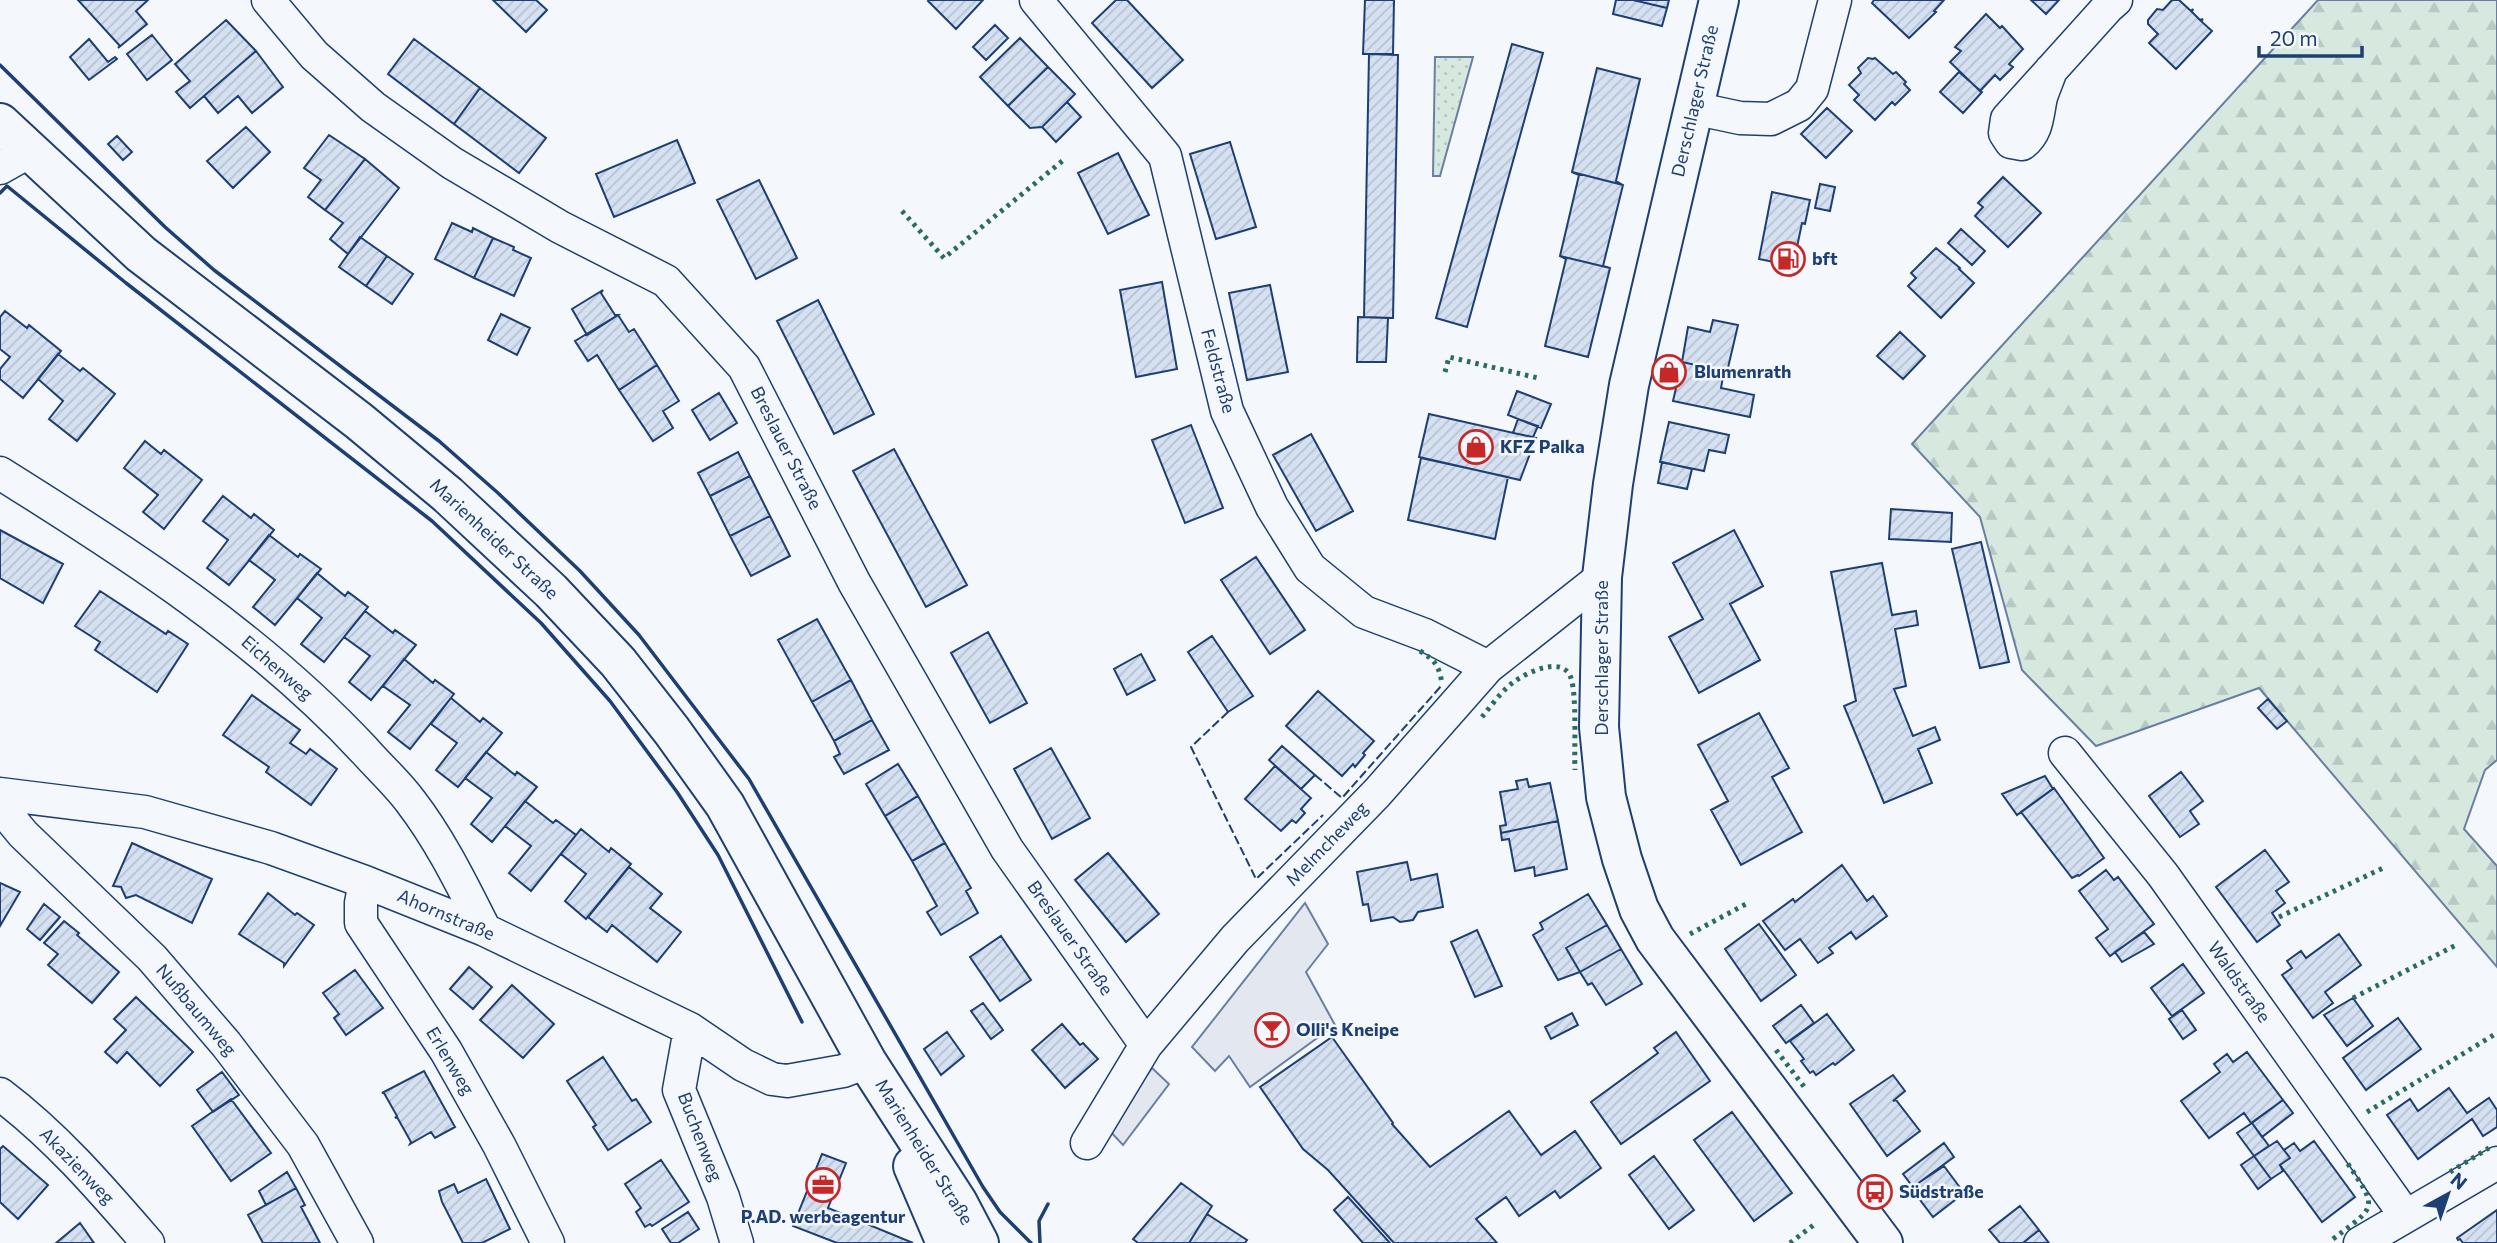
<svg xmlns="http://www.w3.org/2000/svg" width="2497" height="1243" font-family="Commissioner,sans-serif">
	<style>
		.grass { fill: url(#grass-dots); stroke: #687fa3; stroke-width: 2 }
		.forest { fill: url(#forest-firs); stroke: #687fa3; stroke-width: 2 }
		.parking { fill: #e3e8f0; stroke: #687fa3; stroke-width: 2 }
		.building { fill: url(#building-hatch); stroke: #1d3f73; stroke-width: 2 }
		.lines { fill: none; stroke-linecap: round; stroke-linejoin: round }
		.street-casing { stroke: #1d3f73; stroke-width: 35 }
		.secondary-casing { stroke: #1d3f73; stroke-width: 42 }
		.primary-casing { stroke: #1d3f73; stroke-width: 42 }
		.street { stroke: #f4f7fb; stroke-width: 32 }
		.secondary { stroke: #f4f7fb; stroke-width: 38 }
		.primary { stroke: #f4f7fb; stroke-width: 38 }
		.hedge { stroke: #2c6c60; stroke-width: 5; stroke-dasharray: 3.5 5; stroke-linecap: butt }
		.fence { stroke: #1d3f73; stroke-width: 2; stroke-dasharray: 9 3.5; stroke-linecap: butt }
		.wall { stroke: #1d3f73; stroke-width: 3.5 }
		.labels { text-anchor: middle; stroke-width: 5; stroke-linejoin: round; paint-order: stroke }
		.street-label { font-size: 18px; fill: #1d3f73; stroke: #f4f7fb }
		.poi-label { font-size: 18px; font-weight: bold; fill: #1d3f73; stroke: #f4f7fb; text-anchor: start }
	</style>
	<defs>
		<pattern id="grass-dots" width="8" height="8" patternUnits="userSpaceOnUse" patternTransform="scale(1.75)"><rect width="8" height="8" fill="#d7e8df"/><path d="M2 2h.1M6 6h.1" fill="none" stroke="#b8c8c3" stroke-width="1.8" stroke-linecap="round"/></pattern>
		<pattern id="forest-firs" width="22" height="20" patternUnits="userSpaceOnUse" patternTransform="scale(1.75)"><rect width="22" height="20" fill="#d7e8df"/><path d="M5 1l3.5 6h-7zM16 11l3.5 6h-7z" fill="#b8c8c3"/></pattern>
		<pattern id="building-hatch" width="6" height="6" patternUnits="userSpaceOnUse" patternTransform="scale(1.75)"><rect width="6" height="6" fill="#d5e0f0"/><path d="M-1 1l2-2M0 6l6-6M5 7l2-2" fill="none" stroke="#b6c1d1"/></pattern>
	</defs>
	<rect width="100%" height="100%" fill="#f4f7fb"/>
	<path class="grass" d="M1435,57H1473L1440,176H1433Z"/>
	<path class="forest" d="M2318,0H2497V760L2485,770L2464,829L2497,866V967L2259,688L2096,746L2022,670L1980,517L1912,444Z"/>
	<path class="parking" d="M1305,903L1328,944L1306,972L1335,1025L1250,1087L1229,1056L1215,1071L1192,1047Z
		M1152,1068L1169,1084L1123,1145L1107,1128Z"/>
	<path class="building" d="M78,0H148L136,11L147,24L118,48L120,46Z
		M493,0H536L547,10L526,32Z
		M983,0L956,29L928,1L929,0Z
		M1116,0H1127L1183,60L1152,88L1092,23Z
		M1365,0H1394L1393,54H1363Z
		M1616,0H1633L1667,8L1662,26L1613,14Z
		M1633,0H1669L1667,8Z
		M1874,0H1944L1934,11L1936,12L1909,38L1872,3Z
		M2031,0H2059L2046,14Z
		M2172,0H2179L2191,11L2193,9L2192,12L2200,20L2203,19L2201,21L2212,31L2176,69L2149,43L2158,34L2148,24V20L2157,9L2163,10Z
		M1986,14L2000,28L2002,26L2023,49L2009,64L2013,67L2000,80L1995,75L1980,91L1950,62L1961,51L1955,47Z
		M226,20L256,51L190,108L176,92L190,81L175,64Z
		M995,25L1008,38L986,60L973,47Z
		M152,35L172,60L147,80L127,54Z
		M1020,38L1048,67L1008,106L980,77Z
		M89,39L108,62L115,57L117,59L89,80L70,57Z
		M414,39L480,88L454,124L388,74Z
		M1512,44L1543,53L1467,327L1436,318Z
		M256,51L283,87L252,113L238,96L218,113L204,96Z
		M1369,54L1398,55L1393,318L1364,317Z
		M1868,58L1873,59L1875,58L1893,74L1896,72L1906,82L1904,84L1910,90L1895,105L1892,102L1875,120L1854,100L1859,95L1849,85L1861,73L1858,68Z
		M1048,67L1075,94L1042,127L1030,128L1008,106Z
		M1597,68L1640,79L1616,181L1623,185L1572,172Z
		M1959,72L1982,92L1963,113L1940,92Z
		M480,88L546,138L519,173L454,124Z
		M1067,102L1081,117L1056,142L1042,127Z
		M1827,108L1852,131L1826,158L1801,134Z
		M246,127L270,152L233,188L207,161Z
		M329,135L365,159L325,210L308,197L321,180L304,168Z
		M117,136L132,152L123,160L108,144Z
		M677,140L695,183L614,217L596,174Z
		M1230,142L1256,227L1216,239L1190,154Z
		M1118,153L1149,215L1108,234L1078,173Z
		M365,159L399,188L348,254L330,239L343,223L325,210Z
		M1572,172L1623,185L1603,266L1610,268L1560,256L1579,175Z
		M2003,177L2041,213L2008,247L1975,216L1983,207L1978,203Z
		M759,180L797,258L756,279L717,200Z
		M1820,184L1835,187L1830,211L1815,208Z
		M1772,192L1810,200L1805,224L1802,223L1793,266L1759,259Z
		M452,223L472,232L473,228L493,238L474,278L435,259Z
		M1961,229L1985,251L1972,265L1948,243Z
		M360,237L387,256L366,286L339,267Z
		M493,238L514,247L513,250L531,258L514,296L474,278Z
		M1936,248L1960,268L1959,269L1974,283L1941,318L1908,286L1916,278L1911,273Z
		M387,256L413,274L392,304L366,286Z
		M1560,256L1610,268L1588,357L1545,346L1566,259Z
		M1162,282L1177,369L1136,377L1120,290Z
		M1270,285L1288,372L1247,380L1229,293Z
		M603,290L601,293L615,315H618L587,335L572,309Z
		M818,300L874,414L834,434L777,321Z
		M5,311L27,328L29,325L61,351L23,398L0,379V369L10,357L0,349V317Z
		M501,314L530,328L517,355L488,340Z
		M618,315L629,332L634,329L657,365L619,390L597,355L588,361L575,341Z
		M1358,317L1388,318L1386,362H1357Z
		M1713,320L1738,325L1727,372L1682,362L1688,327L1710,332Z
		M1900,332L1925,356L1903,379L1877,356Z
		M58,354L80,371L83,368L115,394L77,441L49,419L63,401L38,379Z
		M1682,362L1724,371L1721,388L1754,395L1750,417L1673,401Z
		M657,365L679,401L663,411L673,428L653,441L619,390Z
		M1517,391L1551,404L1541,428L1508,415Z
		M719,393L737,423L710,440L692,410Z
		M1429,414L1536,438L1520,480L1419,457Z
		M1518,419L1538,426L1533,437L1513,433Z
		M1669,422L1729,435L1725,453L1709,450L1704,471L1660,462Z
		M1191,425L1223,508L1185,523L1152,440Z
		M1311,434L1353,511L1316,531L1273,455Z
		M145,441L161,454L164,450L202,480L164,529L143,512L158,495L124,468Z
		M894,449L967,585L926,607L853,471Z
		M738,452L750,476L710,496L698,473Z
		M1421,458L1508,477L1495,539L1408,520Z
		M1662,462L1692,469L1687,489L1658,483Z
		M750,476L770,516L730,536L710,496Z
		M223,496L251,518L254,514L274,530L229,585L207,568L228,540L203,521Z
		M1891,509L1952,513L1951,542L1889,539Z
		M770,516L790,556L751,576L730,536Z
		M0,530L63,564L43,603L0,578Z
		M1734,530L1763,586L1730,604L1760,660L1699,693L1669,637L1703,619L1673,563Z
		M269,535L298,557L300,554L321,569L275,625L253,607L275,580L249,560Z
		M1981,542L2009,662L1980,668L1952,549Z
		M1256,557L1305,630L1270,654L1221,580Z
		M1882,563L1892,615L1916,611L1918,625L1895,629L1906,686L1894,689L1913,736L1935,727L1940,740L1918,749L1932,783L1884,803L1844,706L1856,701L1831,572Z
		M317,573L345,596L348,592L368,607L324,662L301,644L322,618L297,598Z
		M100,591L166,634L168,631L188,644L157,692L95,650L100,642L75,626Z
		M365,611L393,633L395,630L416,645L371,700L349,682L370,656L344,637Z
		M817,619L851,680L812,702L778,640Z
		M988,632L1027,703L990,723L951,653Z
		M1212,636L1253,696L1228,712L1188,652Z
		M1141,654L1155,680L1127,695L1114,669Z
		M404,659L433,683L435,680L454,694L410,749L388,732L410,705L383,686Z
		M851,680L872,720L834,741L812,702Z
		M1318,691L1374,741L1363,753L1365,755L1355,767L1353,764L1342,776L1286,726Z
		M252,695L300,730L290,743L306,754L310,749L337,769L311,805L266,772L269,767L223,735Z
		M451,698L480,722L483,718L502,733L458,787L436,770L457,743L431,724Z
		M2268,699L2287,721L2277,729L2258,708Z
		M1759,713L1789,768L1772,777L1802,832L1741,865L1711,810L1728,801L1698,745Z
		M872,720L889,750L844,774L834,757L840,754L834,741Z
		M1282,746L1315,775L1301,789L1269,760Z
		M1051,748L1090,818L1052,839L1014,769Z
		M486,752L515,775L517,772L537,787L492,842L471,824L492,798L465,778Z
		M898,764L918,796L885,816L866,784Z
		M1275,766L1311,798L1301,809L1305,813L1296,823L1292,820L1281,831L1245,799Z
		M2181,772L2203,801L2190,811L2199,824L2180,837L2149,796Z
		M2045,776L2053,789L2017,815L2002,794Z
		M1527,779L1529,787L1550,783L1558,821L1501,833L1500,826L1506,825L1500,792L1518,789L1516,781Z
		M2054,788L2104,858L2079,876L2078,875L2072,878L2021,812Z
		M918,796L945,843L912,861L885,816Z
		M525,801L553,823L556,820L576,835L531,891L509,873L531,846L505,826Z
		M1558,821L1567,869L1535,876L1534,867L1515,871L1509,839L1502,840L1501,833Z
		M581,829L609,852L611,848L631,864L586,919L565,901L586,874L561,854Z
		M132,843L212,879L192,923L136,895L126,898L121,887L113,886Z
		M945,843L971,888L966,891L978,913L941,935L927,912L937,906L912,861Z
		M2265,850L2289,882L2276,891L2285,903L2272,913L2280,925L2257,942L2216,887Z
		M1108,853L1159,914L1126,942L1075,880Z
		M1407,862L1411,880L1437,874L1443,907L1418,912L1413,920L1400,922L1393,917L1371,921L1368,904L1363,905L1357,872Z
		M1842,865L1867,901L1873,896L1887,916L1856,939L1851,932L1829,948L1833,953L1818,963L1800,939L1785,950L1763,921L1793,899L1795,902Z
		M629,867L662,894L650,908L681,932L657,962L612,925L607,932L588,917Z
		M2106,870L2114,880L2118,877L2154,924L2110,956L2096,938L2108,929L2079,891Z
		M0,883L20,892L0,926Z
		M268,893L295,915L297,913L314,925L284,966V963L239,934Z
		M1588,894L1607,925L1566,948L1580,972L1558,980L1533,935L1543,929L1540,923Z
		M44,904L60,917L40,940L27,929Z
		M64,921L79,933L77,935L119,972L92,1003L48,965L58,954L44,943Z
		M1759,924L1796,975L1761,1001L1725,949Z
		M1607,925L1621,949L1580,972L1566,948Z
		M1477,930L1502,986L1475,997L1451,942Z
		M2144,932L2154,944L2122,962L2115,952Z
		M2339,934L2361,965L2325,992L2333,1003L2313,1018L2282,975L2292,968L2287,961L2301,951L2306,958Z
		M1001,936L1031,980L1000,1001L970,957Z
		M1621,949L1642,984L1606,1005L1592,983L1588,985L1580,972Z
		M2183,964L2204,993L2172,1016L2151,988Z
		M469,967L492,987L473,1009L450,989Z
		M355,970L383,1008L346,1035L334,1018L339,1014L323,993Z
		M512,985L554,1024L523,1058L480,1020Z
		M136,997L193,1052L160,1086L127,1052L117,1063L105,1052L126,1030L114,1019Z
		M2353,998L2373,1026L2347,1046L2324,1015Z
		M983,1003L1003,1030L991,1039L971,1011Z
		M1801,1005L1814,1023L1786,1043L1773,1026Z
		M2182,1010L2196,1030L2183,1039L2169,1019Z
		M1572,1013L1578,1025L1551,1039L1545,1027Z
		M1827,1014L1854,1050L1835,1065L1833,1063L1816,1075L1813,1071L1810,1073L1801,1061L1804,1059L1790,1041Z
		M2398,1018L2421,1049L2366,1090L2343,1058Z
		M1062,1024L1080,1045L1083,1043L1098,1059L1065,1088L1032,1050Z
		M947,1032L964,1056L941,1075L924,1049Z
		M1676,1032L1710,1081L1621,1144L1591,1102L1658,1053L1654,1048Z
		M1332,1037L1393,1123L1392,1124L1430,1167L1509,1111L1541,1155L1575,1131L1601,1168L1560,1198L1555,1191L1519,1216L1506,1197L1476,1219L1497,1243H1394L1328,1170L1303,1149L1260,1087Z
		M2247,1052L2283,1100L2251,1123L2244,1113L2209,1138L2181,1101L2220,1072L2214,1064L2227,1054L2233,1062Z
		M603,1057L632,1101L636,1099L651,1122L608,1150L593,1127L596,1125L567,1081Z
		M424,1071L455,1127L435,1138L431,1132L410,1144L411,1142L397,1117L395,1118L397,1116L384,1093H382Z
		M222,1072L239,1095L213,1112L197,1090Z
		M1893,1075L1905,1091L1893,1101L1896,1100L1920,1131L1887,1156L1850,1104Z
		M2449,1088L2467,1113L2489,1098L2497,1110V1127L2483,1136L2472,1119L2418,1159L2387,1115L2410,1099L2418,1111Z
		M231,1099L271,1153L231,1181L192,1126Z
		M2283,1100L2293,1113L2262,1137L2252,1123Z
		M1732,1112L1792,1193L1754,1221L1694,1140Z
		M2252,1123L2269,1146L2254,1156L2237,1133Z
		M2277,1141L2290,1158L2280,1165L2283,1171L2271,1179L2254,1156Z
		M2314,1141L2355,1197L2322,1222L2280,1165L2290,1158L2284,1150L2294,1143L2300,1151Z
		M1944,1143L1954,1157L1913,1187L1903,1174Z
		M3,1146L48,1185L18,1219L0,1202V1149Z
		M822,1154L846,1163L828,1208L913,1243H837L793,1226Z
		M1654,1156L1694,1210L1669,1229L1629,1175Z
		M2254,1156L2271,1179L2258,1189L2241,1165Z
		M661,1160L689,1202L652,1226L650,1224L645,1227L636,1212L641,1208L625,1184Z
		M1944,1166L1964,1193L1933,1217L1911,1188Z
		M287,1172L296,1188L266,1205L259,1191Z
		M486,1179L510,1229L482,1243H463L442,1202L439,1191L454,1184L458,1193Z
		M1181,1183L1212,1206L1189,1243H1138L1133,1239Z
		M296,1188L305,1205L301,1207L320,1243H263L248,1215Z
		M1348,1197L1390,1243H1363L1334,1210Z
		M2020,1206L2039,1230L2023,1243H2000L1989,1230Z
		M2497,1210V1243H2463L2460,1239L2458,1240L2457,1238Z
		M688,1212L699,1229L678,1243H671L662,1229Z
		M1207,1214L1247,1240L1245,1243H1189Z
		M80,1223L94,1243H56Z
		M2039,1230L2049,1243H2023Z"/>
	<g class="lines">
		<g class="street-casing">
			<path id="street" d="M268,0L314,55L373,107L452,163L560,227L666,281L744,367L854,582L1007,849L1146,1045
				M1036,0L1165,156L1227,411L1272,507L1310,568L1364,612L1425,635L1488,667
				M2051,70C2048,79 2044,88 2041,97C2037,115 2038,132 2022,144L2011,142L2005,133L2007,119L2108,7L2116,0
				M1693,108L1740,118L1771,119L1799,105L1812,89L1835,0
				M0,168L30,151
				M0,473C131,555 259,637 365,751C380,768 398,784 411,802C441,841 463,887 485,930
				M2065,753L2163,875L2405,1215
				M0,794L145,812L271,848L365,882L485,930L690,1029L743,1065L772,1079L787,1081L843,1071L867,1062
				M0,806L23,834L152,958L226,1044L303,1145L357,1243
				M365,882L361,903V923L446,1051L499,1145L548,1243
				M690,1029L679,1090L723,1197L737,1243
				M0,1094C57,1137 102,1190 148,1243
				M1087,1143L1146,1045L1235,939L1377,793L1488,667L1602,577
				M2360,1243L2497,1163"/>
		</g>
		<g class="secondary-casing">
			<path id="secondary" d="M1719,0L1629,385L1613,484L1602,577L1599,727L1606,797L1622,859L1639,909L1655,939L1883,1243"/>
		</g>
		<g class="primary-casing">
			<path id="primary" d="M0,123L141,254L359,421L448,495L551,591L618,662L672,731L725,805L867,1062L958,1203L979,1243
				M913,1166L946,1243"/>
		</g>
		<use href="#street" class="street"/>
		<use href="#secondary" class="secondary"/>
		<use href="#primary" class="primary"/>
		<path class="hedge" d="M902,211L944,258L1066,158
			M1445,372L1449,357L1538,378
			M1420,651C1435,660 1440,667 1442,685
			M1482,717C1492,705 1502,690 1515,681C1528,672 1563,655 1571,678C1577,696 1574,748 1575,770
			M2279,917L2383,868
			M1690,934L1746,904
			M2353,998L2458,944
			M1776,1050L1805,1088
			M2367,1112L2497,1033
			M2450,1172L2489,1148
			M2333,1239C2378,1205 2378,1209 2346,1161
			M1790,1243L1815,1224"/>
		<path class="fence" d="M1228,712L1191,747L1256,879L1323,815
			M1315,775L1342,798L1442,685"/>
		<path class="wall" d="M0,65L165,227L214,270L439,441L498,493L580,571L639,635L749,779L983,1187L1000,1212L1031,1243
			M0,193L7,186L126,283L432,521L541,623L610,701L677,792L718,855L802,1022
			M1040,1243L1039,1221L1048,1204"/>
	</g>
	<defs>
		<g id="fuel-ring" transform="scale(1.75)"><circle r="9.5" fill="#f4f7fb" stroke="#c62828" stroke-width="1.5"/><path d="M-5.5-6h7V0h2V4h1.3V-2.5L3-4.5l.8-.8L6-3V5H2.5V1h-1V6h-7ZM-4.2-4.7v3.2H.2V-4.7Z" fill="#c62828"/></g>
		<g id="shop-ring" transform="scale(1.75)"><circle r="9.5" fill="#f4f7fb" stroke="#c62828" stroke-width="1.5"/><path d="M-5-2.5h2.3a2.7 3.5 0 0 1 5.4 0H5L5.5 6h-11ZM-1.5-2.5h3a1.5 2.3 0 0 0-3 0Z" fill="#c62828"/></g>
		<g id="bar-ring" transform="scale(1.75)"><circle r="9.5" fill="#f4f7fb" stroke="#c62828" stroke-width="1.5"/><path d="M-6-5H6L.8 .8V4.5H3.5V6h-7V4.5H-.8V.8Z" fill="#c62828"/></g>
		<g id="office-ring" transform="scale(1.75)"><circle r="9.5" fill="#f4f7fb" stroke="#c62828" stroke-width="1.5"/><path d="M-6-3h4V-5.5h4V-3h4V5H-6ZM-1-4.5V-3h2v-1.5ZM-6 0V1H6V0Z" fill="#c62828"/></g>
		<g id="bus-ring" transform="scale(1.75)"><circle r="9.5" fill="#f4f7fb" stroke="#c62828" stroke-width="1.5"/><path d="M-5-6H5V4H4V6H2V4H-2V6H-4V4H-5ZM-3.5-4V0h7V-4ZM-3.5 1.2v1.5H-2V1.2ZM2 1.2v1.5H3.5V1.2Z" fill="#c62828"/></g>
	</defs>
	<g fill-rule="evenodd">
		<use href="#fuel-ring" x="1788" y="259"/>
		<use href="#shop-ring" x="1669" y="372"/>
		<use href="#shop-ring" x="1476" y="447"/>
		<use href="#bar-ring" x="1272" y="1030"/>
		<use href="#office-ring" x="823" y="1185"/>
		<use href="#bus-ring" x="1875" y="1192"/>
	</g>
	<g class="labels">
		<g class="street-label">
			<text transform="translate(1695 101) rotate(-77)" y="6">Derschlager Straße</text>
			<text transform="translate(1218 371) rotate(75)" y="6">Feldstraße</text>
			<text transform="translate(786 448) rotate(63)" y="6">Breslauer Straße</text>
			<text transform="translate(494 539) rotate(43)" y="6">Marienheider Straße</text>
			<text transform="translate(1602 658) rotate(-90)" y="6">Derschlager Straße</text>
			<text transform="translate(277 668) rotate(41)" y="6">Eichenweg</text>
			<text transform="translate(1327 844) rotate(-46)" y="6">Melmcheweg</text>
			<text transform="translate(446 915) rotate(23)" y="6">Ahornstraße</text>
			<text transform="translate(1070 938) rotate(55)" y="6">Breslauer Straße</text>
			<text transform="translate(2239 982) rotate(55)" y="6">Waldstraße</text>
			<text transform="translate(196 1010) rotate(50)" y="6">Nußbaumweg</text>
			<text transform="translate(450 1061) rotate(59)" y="6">Erlenweg</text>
			<text transform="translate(700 1137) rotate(69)" y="6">Buchenweg</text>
			<text transform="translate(924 1152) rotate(58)" y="6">Marienheider Straße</text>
			<text transform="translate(77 1166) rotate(46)" y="6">Akazienweg</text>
		</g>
		<g class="poi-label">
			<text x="1812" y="265">bft</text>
			<text x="1694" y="378">Blumenrath</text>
			<text x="1500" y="453">KFZ Palka</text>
			<text x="1296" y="1036">Olli's Kneipe</text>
			<text x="1899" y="1198">Südstraße</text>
			<text x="823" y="1223" text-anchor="middle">P.AD. werbeagentur</text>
		</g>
	</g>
	<g transform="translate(2448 1194) rotate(40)" stroke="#f4f7fb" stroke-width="5" paint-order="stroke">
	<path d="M0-5L12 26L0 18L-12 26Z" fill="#1d3f73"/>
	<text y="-10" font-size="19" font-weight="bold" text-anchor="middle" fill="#1d3f73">N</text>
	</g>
	<path d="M2259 46v10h103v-10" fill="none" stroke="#1d3f73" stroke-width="3.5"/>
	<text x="2270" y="46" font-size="21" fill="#1d3f73" stroke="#f4f7fb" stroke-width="5" paint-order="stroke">20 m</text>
</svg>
